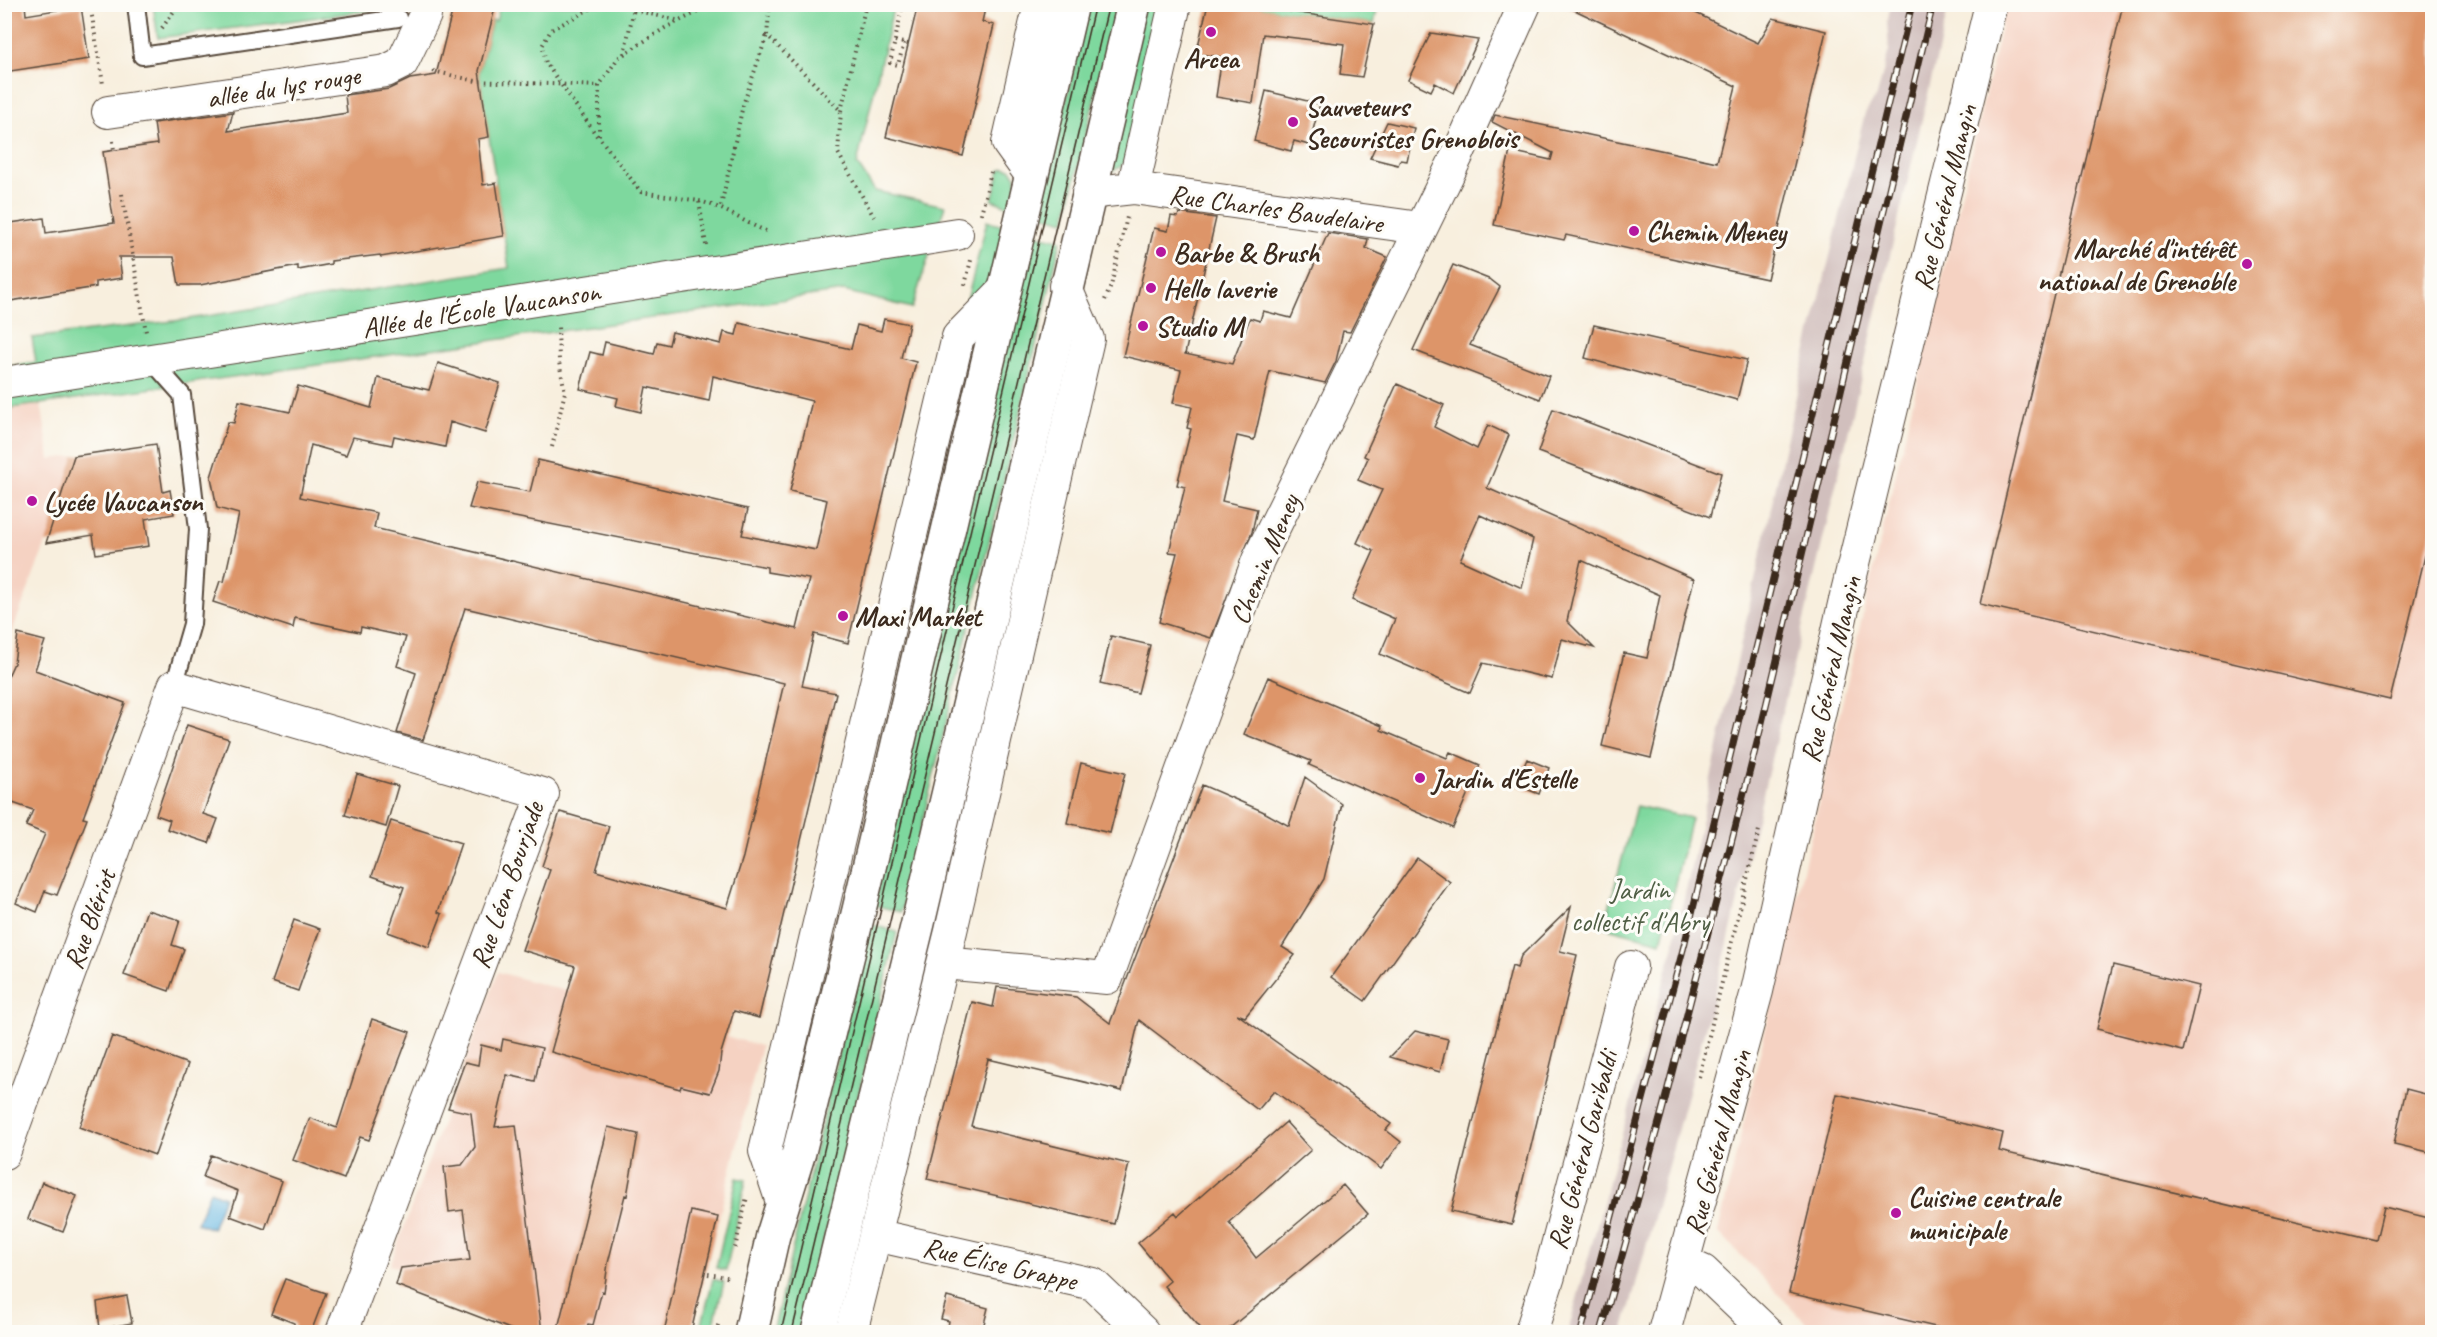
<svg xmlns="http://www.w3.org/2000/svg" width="2437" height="1337" font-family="Caveat,sans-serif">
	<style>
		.built { fill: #f5d2c2 }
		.industrial { fill: #d1bfbd }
		.green { fill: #7ed89e; stroke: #5c815e; stroke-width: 1.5 }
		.water { fill: #68b7e2; stroke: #527080; stroke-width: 1.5 }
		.building { fill: #dd9569; fill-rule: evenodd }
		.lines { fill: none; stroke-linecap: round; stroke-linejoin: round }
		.lane-casing { stroke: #57483b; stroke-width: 20 }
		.street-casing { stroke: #57483b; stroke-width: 34 }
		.primary-casing { stroke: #57483b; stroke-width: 36 }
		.path { stroke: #57483b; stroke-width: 4; stroke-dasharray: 1.5 4.5; stroke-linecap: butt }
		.lane { stroke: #fff; stroke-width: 16 }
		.street { stroke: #fff; stroke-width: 32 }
		.primary { stroke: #fff; stroke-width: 33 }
		.tram { stroke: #3b2a1e; stroke-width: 1.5 }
		.rail-casing { stroke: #3b2a1e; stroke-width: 7 }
		.rail { stroke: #fdfcf7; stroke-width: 4.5; stroke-dasharray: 14; stroke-linecap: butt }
		.poi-dot { fill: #b5179e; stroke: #fdfcf7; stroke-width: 2 }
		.labels { text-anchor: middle; stroke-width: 6; stroke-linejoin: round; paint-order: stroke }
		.poi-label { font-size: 28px; font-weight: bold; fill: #3b2a1e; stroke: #fdfcf7; text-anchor: start }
		.street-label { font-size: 28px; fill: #3b2a1e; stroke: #fdfcf7 }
		.park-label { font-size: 28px; fill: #4f5e44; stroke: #fdfcf7 }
	</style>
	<rect width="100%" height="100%" fill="#fdfcf7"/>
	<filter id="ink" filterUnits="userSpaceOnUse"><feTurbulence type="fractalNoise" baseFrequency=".0167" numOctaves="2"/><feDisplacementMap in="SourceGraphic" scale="12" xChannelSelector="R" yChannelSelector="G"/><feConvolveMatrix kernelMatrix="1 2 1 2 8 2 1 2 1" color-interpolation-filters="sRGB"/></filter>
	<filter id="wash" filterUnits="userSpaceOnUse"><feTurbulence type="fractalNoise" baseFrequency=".008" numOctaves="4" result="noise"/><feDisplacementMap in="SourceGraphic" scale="24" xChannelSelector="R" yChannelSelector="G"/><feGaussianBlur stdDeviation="1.35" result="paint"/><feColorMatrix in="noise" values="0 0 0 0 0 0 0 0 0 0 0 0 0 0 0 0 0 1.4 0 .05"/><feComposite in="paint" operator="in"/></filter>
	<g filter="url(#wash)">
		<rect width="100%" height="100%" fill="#f8efde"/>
		<path class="built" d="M2006,5H2432V1219L2376,1240L2035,1159L1991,1332H1815L1718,1232Z
			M41,403L50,459L74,456L46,543L5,650V409Z
			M498,972L761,1046L691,1332H542L532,1252L401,1268L390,1265Z"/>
		<path class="industrial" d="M1891,5H1949L1726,951L1623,1332H1568L1674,944L1801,374L1865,113L1877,96L1889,50L1887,22Z"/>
		<path class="green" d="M1260,4L1378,5L1374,24L1260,7Z
			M153,5L412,4V5L158,38Z
			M500,5H894L857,164L875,191L945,206L912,308L844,291L5,409V367L36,362L32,338L182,320L509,268L479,72L492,20L496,21Z
			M1089,5H1117L1065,221L1039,214Z
			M1144,5H1158L1134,140L1122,166L1102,176Z
			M1004,168L1011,169L1016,177L1015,209L992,200L1000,170Z
			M987,221L1009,228L996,277L965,308Z
			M1033,234L1061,240L901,912L874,905Z
			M1636,806L1691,818L1661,942L1604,927Z
			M869,924L897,932L802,1332H773Z
			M737,1178L746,1180L726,1270L716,1268Z
			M713,1279L724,1282L712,1332H700Z"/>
		<path class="water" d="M210,1191L224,1197L212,1229L197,1223Z"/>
		<g id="blocks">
			<path class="building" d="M4,4H25L26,15L81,6L89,59L4,72Z
				M454,4H496L479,71L489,137L478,139L483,185L496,183L504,236L381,257L380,255L331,261V264L298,270V266L200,285H179L174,257H119L122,278L96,282V287L4,302V224L44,218L46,233L114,223L103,152L157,144L154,123L233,112L228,131L347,113L345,95L389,89L410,79L436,75Z
				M918,4H986L982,22L994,25L963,156L886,137Z
				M1208,4H1260V7L1374,24L1362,77L1340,74L1344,44L1263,34L1253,103L1216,97L1222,57L1196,54Z
				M1562,4H1677L1758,43L1773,18L1826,31L1767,279L1566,235L1564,240L1494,225L1510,151L1551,160L1553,153L1492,122L1495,115L1717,162L1736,86Z
				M2123,4H2433V523L2390,700L1980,604Z
				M1431,33L1478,40L1454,93L1435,83L1431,91L1408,80Z
				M1266,91L1320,104L1309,145L1294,141L1291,151L1254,141Z
				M1387,122L1414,128L1407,161L1400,160L1398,165L1370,158Z
				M1179,213L1216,218L1185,354L1232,364L1250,318L1260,321L1263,311L1291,318L1328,233L1368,239L1366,248L1387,257L1350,332L1343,331L1336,361L1325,383L1270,371L1254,440L1237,436L1222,501L1257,509L1252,532L1211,638L1159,622L1177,553L1169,552L1185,487L1177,485L1191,429L1187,428L1192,407L1173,403L1181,370L1123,356L1154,228L1168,231L1171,216L1178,217Z
				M1453,265L1491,280L1500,287L1470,345L1549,376L1540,399L1413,350Z
				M884,319L909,324L901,358L916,362L848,643L814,634L802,686L836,693L759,1018L734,1011L721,1053L719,1071L710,1093L681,1086L680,1089L551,1052L575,966L522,950L550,870L542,866L560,812L609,826L596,871L727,908L743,857L784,683L465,608L423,740L397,733L416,673L397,666L406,637L361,627L360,632L295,618L293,628L213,602L220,581L224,582L239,514L217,508L211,477L228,422L234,423L239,401L290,412L298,386L371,408L378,378L429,390L438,363L500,383L485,433L450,422L445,447L394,436L392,445L353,437L346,455L311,445L300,497L377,513L374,528L797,629L809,579L767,572V567L469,508L477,482L530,492L538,460L748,509L742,535L816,550L827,500L790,491L812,401L713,376L709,401L646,387L641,412L616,406L618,398L580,389L590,352L602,355L605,342L654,354L657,342L669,345L672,332L721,344L724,332L736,335L739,323L851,349L857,325L881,331Z
				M1594,325L1747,360L1737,400L1585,358Z
				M1397,384L1444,405L1434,427L1477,449L1488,425L1509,435L1487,488L1694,579L1651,758L1602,746L1624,653L1647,658L1660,595L1581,560L1567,621L1594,648L1562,639L1552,679L1483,663L1470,693L1380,654L1395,619L1352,600L1374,551L1357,543L1382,490L1358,480L1368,458L1364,456ZM1480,515L1533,539L1522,588L1460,560Z
				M1553,409L1721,473L1710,517L1538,452Z
				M156,444L163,492L170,490L174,514L145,519L149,546L96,554L93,535L46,543L74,456Z
				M18,634L45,641L35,670L125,703L83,818L87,819L57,895L45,891L37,912L16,903L45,834L26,826L33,810L4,800V685L14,663Z
				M1111,636L1150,645L1138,693L1100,684Z
				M1268,677L1382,726L1381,730L1447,758L1450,752L1480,765L1453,828L1309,765L1311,761L1244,734Z
				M187,725L229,739L203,814L218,819L209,843L167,829L170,820L156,815Z
				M1527,759L1549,768L1539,794L1516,785Z
				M1081,763L1125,773L1110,833L1067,823Z
				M357,774L398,786L386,827L345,815Z
				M1305,777L1342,804L1324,879L1282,947L1295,955L1245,1017L1237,1014L1391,1124L1386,1130L1401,1142L1381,1169L1274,1091L1258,1110L1139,1020L1122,1091L988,1059L971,1126L1129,1164L1114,1224L927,1179L972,1002L993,1007L997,987L1076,997L1110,1023L1202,785L1262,811L1289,826Z
				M391,821L461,843L438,912L442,914L429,947L388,932L404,887L372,876Z
				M1417,858L1450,882L1365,1001L1331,977Z
				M1571,907L1560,951L1577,955L1512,1225L1451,1211L1512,966L1517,968L1521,956Z
				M147,910L180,920L172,945L184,949L169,991L124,975Z
				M294,920L320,929L298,991L272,982Z
				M2113,965L2199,986L2183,1051L2097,1029Z
				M372,1019L410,1032L369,1140L360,1137L344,1179L293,1160L310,1118L337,1128Z
				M1415,1031L1448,1039L1440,1072L1390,1057Z
				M112,1036L188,1064L155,1155L79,1127Z
				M503,1039L542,1048L535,1081L507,1075L495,1127L516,1125L542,1332H518L396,1285L401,1268L470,1260L463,1210L449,1212L444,1167L462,1165L475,1147L471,1113L448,1108L465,1062L478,1065L481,1045L501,1050Z
				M2406,1089L2433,1096V1153L2394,1144Z
				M1837,1094L2003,1133L1999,1151L2376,1240L2384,1207L2433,1219V1332H1957L1789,1293Z
				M1286,1122L1311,1150L1229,1222L1256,1258L1343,1185L1368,1214L1225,1332H1204L1164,1286L1170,1281L1138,1243L1175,1212L1178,1216Z
				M608,1127L638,1134L627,1196L625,1195L608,1263L604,1292L602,1291L593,1325L588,1324L585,1332H557Z
				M211,1155L282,1181L265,1229L230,1216L238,1191L203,1177Z
				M42,1182L77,1196L63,1232L28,1219Z
				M691,1211L718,1217L691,1332H664Z
				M285,1279L326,1293L311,1332H295L294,1323L271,1314Z
				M127,1296L132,1323L100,1329L97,1302Z
				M947,1297L988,1308L982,1332H947L949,1321L941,1319Z"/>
		</g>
	</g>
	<g filter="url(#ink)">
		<use href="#blocks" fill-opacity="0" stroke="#57483b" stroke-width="1.5"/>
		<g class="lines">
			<g class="lane-casing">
				<path id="lane" d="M136,4L142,56L398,18
					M151,360L182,395L198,529L192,624L174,686"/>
			</g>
			<g class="street-casing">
				<path id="street" d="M108,112L386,71L402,63L425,15
					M1031,175L1008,143L1040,4
					M1133,188L1175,4
					M1088,193L1133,188L1420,228
					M4,383L957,234
					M943,963L1107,978L1258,560L1457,156L1525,4
					M4,1153L174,686L543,794L342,1332
					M782,1202L765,1151L958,337L1003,291
					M875,1235L1093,1284L1143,1332
					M1685,1263L1703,1271L1767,1332
					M851,1332L951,931L1088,339L1065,286
					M1531,1332L1549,1276L1631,967
					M1664,1332L1757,991L1844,604L1991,4"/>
			</g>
			<g class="primary-casing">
				<path id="primary" d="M751,1332L773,1235L799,1152L859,910L1072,4
					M818,1332L918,923L1134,4"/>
			</g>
			<path class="path" d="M90,4L103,84
				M770,4L767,35L841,111L838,153L874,217
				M903,4L890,63L898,65L904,43
				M986,5L1008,11
				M634,10L680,21
				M162,28L179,4
				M895,41L908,44
				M624,54L635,4
				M433,71L476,81L599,86
				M841,111L866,4
				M597,136L546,63L542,46L551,30L599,4
				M113,141L114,151
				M122,194L146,332
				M699,201C724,207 743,222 766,231
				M721,206L743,105L767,35
				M981,214L991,172
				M706,245L699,201L641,192L599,137V86L618,58L665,28L714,4
				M965,285L971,260
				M1105,300L1111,286L1127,217
				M552,447L565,392L559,362L558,325
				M1699,1077L1759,830
				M735,1248L747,1197
				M708,1274L731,1278
				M716,1332L719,1322"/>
			<use href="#lane" class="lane"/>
			<use href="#street" class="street"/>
			<use href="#primary" class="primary"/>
			<path class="tram" d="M781,1332L1095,4
				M792,1332L1109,4"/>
			<g class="rail-casing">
				<path id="rail" d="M1581,1332L1685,942L1912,4
					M1601,1332L1661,1115L1760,731L1933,4"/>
			</g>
			<use href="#rail" class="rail"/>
		</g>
	</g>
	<g class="poi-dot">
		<circle cx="1211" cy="32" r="6"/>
		<circle cx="1293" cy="122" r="6"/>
		<circle cx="1634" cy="231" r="6"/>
		<circle cx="1161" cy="252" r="6"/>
		<circle cx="2247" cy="264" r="6"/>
		<circle cx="1151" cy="288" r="6"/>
		<circle cx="1143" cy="326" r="6"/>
		<circle cx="32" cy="501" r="6"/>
		<circle cx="843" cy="616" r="6"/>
		<circle cx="1420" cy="778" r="6"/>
		<circle cx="1896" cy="1213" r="6"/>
	</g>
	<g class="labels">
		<g class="poi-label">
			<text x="1211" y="68" text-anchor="middle">Arcea</text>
			<text x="1305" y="116">Sauveteurs<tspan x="1305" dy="32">Secouristes Grenoblois</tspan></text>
			<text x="1646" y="241">Chemin Meney</text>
			<text x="2235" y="258" text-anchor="end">Marché d'intérêt<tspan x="2235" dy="32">national de Grenoble</tspan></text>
			<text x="1173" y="262">Barbe &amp; Brush</text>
			<text x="1163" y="298">Hello laverie</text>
			<text x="1155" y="336">Studio M</text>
			<text x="44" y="511">Lycée Vaucanson</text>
			<text x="855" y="626">Maxi Market</text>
			<text x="1432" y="788">Jardin d'Estelle</text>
			<text x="1908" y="1207">Cuisine centrale<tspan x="1908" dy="32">municipale</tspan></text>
		</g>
		<g class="street-label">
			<text transform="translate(283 86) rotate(-9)" y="10">allée du lys rouge</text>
			<text transform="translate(1944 197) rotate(-76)" y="10">Rue Général Mangin</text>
			<text transform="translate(1276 208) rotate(8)" y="10">Rue Charles Baudelaire</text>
			<text transform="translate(481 309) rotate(-9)" y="10">Allée de l'École Vaucanson</text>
			<text transform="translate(1264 559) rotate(-67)" y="10">Chemin Meney</text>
			<text transform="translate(1830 669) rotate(-77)" y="10">Rue Général Mangin</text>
			<text transform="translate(506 885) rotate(-71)" y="10">Rue Léon Bourjade</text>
			<text transform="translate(89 919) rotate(-70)" y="10">Rue Blériot</text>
			<text transform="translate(1717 1142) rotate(-75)" y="10">Rue Général Mangin</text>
			<text transform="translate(1582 1150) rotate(-75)" y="10">Rue Général Garibaldi</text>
			<text transform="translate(1000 1263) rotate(13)" y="10">Rue Élise Grappe</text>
		</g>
		<g class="park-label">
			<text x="1640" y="899">Jardin<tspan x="1640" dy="32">collectif d'Abry</tspan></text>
		</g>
	</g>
	<rect width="2437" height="1337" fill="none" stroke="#fdfcf7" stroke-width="24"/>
</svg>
